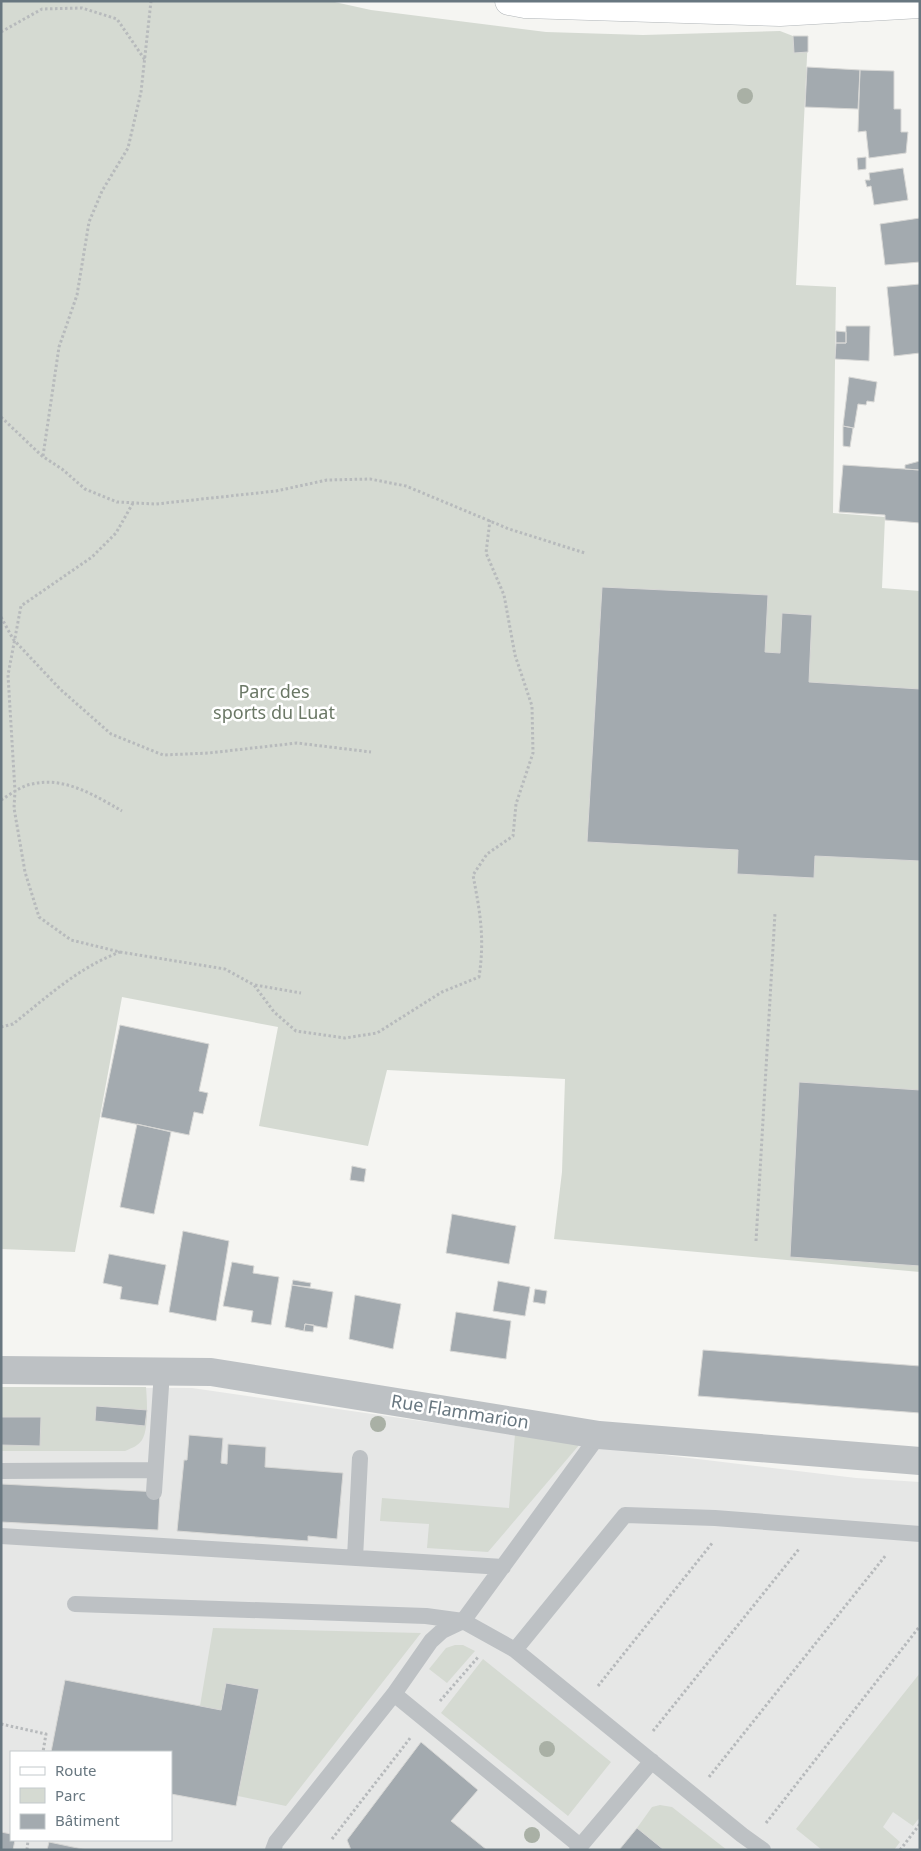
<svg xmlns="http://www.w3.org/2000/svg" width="921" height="1851" font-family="'Noto Sans',sans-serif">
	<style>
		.built { fill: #e6e7e6; fill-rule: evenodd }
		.green { fill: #d5dad2 }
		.building { fill: #a3aaaf; stroke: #d7d7d5 }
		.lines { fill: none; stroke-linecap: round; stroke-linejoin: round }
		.secondary-casing { stroke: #b0b5b8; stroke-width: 29 }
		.path { stroke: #b7babc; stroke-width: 3; stroke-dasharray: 2.5 2.5; stroke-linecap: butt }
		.lane { stroke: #bdc1c4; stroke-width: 16 }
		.street { stroke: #bdc1c4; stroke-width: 28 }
		.secondary { stroke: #fff; stroke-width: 28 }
		.tree { fill: #a9b0a5 }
		.labels { text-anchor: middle; stroke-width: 5; stroke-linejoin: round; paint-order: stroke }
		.park-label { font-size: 18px; fill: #6b7866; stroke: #fff }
		.street-label { font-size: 18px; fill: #687780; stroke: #fff }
	</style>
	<rect width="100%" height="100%" fill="#f5f5f2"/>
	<path class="built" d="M1,1387L192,1388L623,1450L856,1478L920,1482V1850H1ZM11,1752H171V1840H11Z"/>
	<path class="green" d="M1,1H330L371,10L546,32L643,35L780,31L793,36H808L796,285L836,287L833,513L885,517L882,588L920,591V1272L554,1239L562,1172L565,1079L387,1070L368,1146L259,1126L278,1027L122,997L75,1252L1,1249Z
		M1,1387H146C147,1400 149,1429 142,1440C138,1446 132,1448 125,1451H1Z
		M515,1434L580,1444L488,1552L427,1548L429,1524L380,1521L382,1498L509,1508Z
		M213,1628L421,1633L286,1806L238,1796L259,1690L226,1683L221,1710L200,1706Z
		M455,1645H463L475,1651L447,1683L429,1669L446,1648Z
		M483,1659L611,1762L568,1816L441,1713Z
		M920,1673V1817L913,1826L893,1812L883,1827L900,1842L894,1850H822L796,1829Z
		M660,1805L672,1807L727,1850H664L637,1828L652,1807Z"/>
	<path class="building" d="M793,36H808V52L794,53Z
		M807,67L860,70L858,109L805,107Z
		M860,70L894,71V109H901V132H908L906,153L869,158L866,131L858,132Z
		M866,157V169L858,170L857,158Z
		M903,168L908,200L874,205L871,186L867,187L865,180H870L869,173Z
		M920,218V262L885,265L880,224Z
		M920,284V353L894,356L887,287Z
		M846,326H870L869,361L835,359L836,343H846Z
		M836,331L846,332V343H836Z
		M849,377L877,382L874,402L867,401L866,405L858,404L854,428L843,426Z
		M843,426L853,428L850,447L843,446Z
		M920,461V470L905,469V465Z
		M843,465L920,470V523L885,520V515L839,512Z
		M602,587L768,595L765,652L780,653L782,613L812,615L809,682L920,689V861L815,856L814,878L737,874L738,850L587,842Z
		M120,1025L209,1044L199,1091L208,1093L203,1114L194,1112L189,1135L101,1117Z
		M799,1082L920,1090V1266L790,1257Z
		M137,1124L171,1132L154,1214L120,1207Z
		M352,1166L366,1169L364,1182L350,1180Z
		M452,1214L516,1226L509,1264L446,1253Z
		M183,1231L229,1241L216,1321L169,1312Z
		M109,1254L166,1265L158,1305L120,1299L122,1287L103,1283Z
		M232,1262L254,1266L253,1273L279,1277L271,1325L251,1322L253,1311L223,1306Z
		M293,1280L311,1283L310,1287L292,1285Z
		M498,1281L530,1287L525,1316L493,1311Z
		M292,1285L333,1292L327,1328L305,1324L304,1331L285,1327Z
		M535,1289L547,1291L545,1304L533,1302Z
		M355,1295L401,1304L393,1349L349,1339Z
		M456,1312L511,1321L506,1359L450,1351Z
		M305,1324L314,1325L313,1332L304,1331Z
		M703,1350L920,1366V1413L698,1396Z
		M96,1406L147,1410L145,1426L95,1421Z
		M1,1417H41L40,1446L1,1445Z
		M189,1435L223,1438L221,1463L227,1464L228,1444L266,1447L265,1467L343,1473L337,1539L308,1536V1541L177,1531L184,1460H187Z
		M1,1484L160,1492L158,1530L1,1522Z
		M65,1680L221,1710L226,1683L259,1689L236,1806L171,1794V1752H51Z
		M421,1742L478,1790L451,1821L487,1850H351L347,1840Z
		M637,1828L664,1850H619Z
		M1,1832L11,1834V1840H15L13,1850H1Z
		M49,1842L87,1850H47Z"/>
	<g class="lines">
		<g class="secondary-casing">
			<path id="secondary" d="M509,1L525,4L780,12L920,4"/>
		</g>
		<path class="path" d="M1,32L42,9L82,8L117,19L145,60
			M1,417L42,456L62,469L85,489L117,502L156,504L276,491L327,480L370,479L406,486L509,529L585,553
			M43,456L59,347L77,295L89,222L102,191L128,148L141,92L151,1
			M133,503L116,533L92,557L21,606L8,675L15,791L14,808L25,872L39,917L71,940L120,952L225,969L254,985L274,1012L296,1031L345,1038L377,1033L442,992L479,977C485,938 480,912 473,875L487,854L513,836L516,804L533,753L532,706L515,655L504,595L486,553L490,520
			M1,617L13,639L60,689L111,734L163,755L209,753L297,743L371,752
			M1,800C11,794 21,786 32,784C64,776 96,796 122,811
			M255,985L301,993
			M1,1027L13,1024C47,997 79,967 120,952
			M756,1241L775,913
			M598,1686L713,1542
			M440,1701L479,1656
			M1,1724L46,1734L43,1752
			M653,1731L799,1549
			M709,1777L886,1555
			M766,1823L920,1626
			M332,1839L411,1737
			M27,1850L28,1840
			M900,1850L920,1824"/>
		<path class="lane" d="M1,1471L155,1470
			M154,1492L162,1371
			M1,1536L503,1567
			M355,1558L360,1458
			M75,1604L426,1616L463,1621L515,1650L742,1835L763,1850
			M515,1650L625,1515L715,1518L920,1534
			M394,1694L580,1846
			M273,1850L276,1842L394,1694L431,1641L442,1631L463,1621L599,1435
			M577,1850L652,1761"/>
		<path class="street" d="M1,1370L211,1372L599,1435L920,1461"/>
		<use href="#secondary" class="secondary"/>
	</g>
	<g class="tree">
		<circle cx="745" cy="96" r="8"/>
		<circle cx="378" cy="1424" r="8"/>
		<circle cx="547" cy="1749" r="8"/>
		<circle cx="532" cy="1835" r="8"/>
	</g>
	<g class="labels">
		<g class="park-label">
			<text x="274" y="698">Parc des<tspan x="274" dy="21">sports du Luat</tspan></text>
		</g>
		<g class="street-label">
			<text transform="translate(460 1412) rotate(9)" y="6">Rue Flammarion</text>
		</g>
	</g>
	<rect width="921" height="1851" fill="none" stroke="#687780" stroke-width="5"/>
	<rect x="10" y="1751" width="162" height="90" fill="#ffffff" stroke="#c3c9cc"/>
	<rect x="20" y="1767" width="25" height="8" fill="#ffffff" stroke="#c3c9cc"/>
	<text x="55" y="1776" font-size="15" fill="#687780">Route</text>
	<rect x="20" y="1788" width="25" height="15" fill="#d5dad2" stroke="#c3c9cc"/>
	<text x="55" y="1801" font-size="15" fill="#687780">Parc</text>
	<rect x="20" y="1814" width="25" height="15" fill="#a3aaaf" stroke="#c3c9cc"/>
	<text x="55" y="1826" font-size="15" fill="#687780">Bâtiment</text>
</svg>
